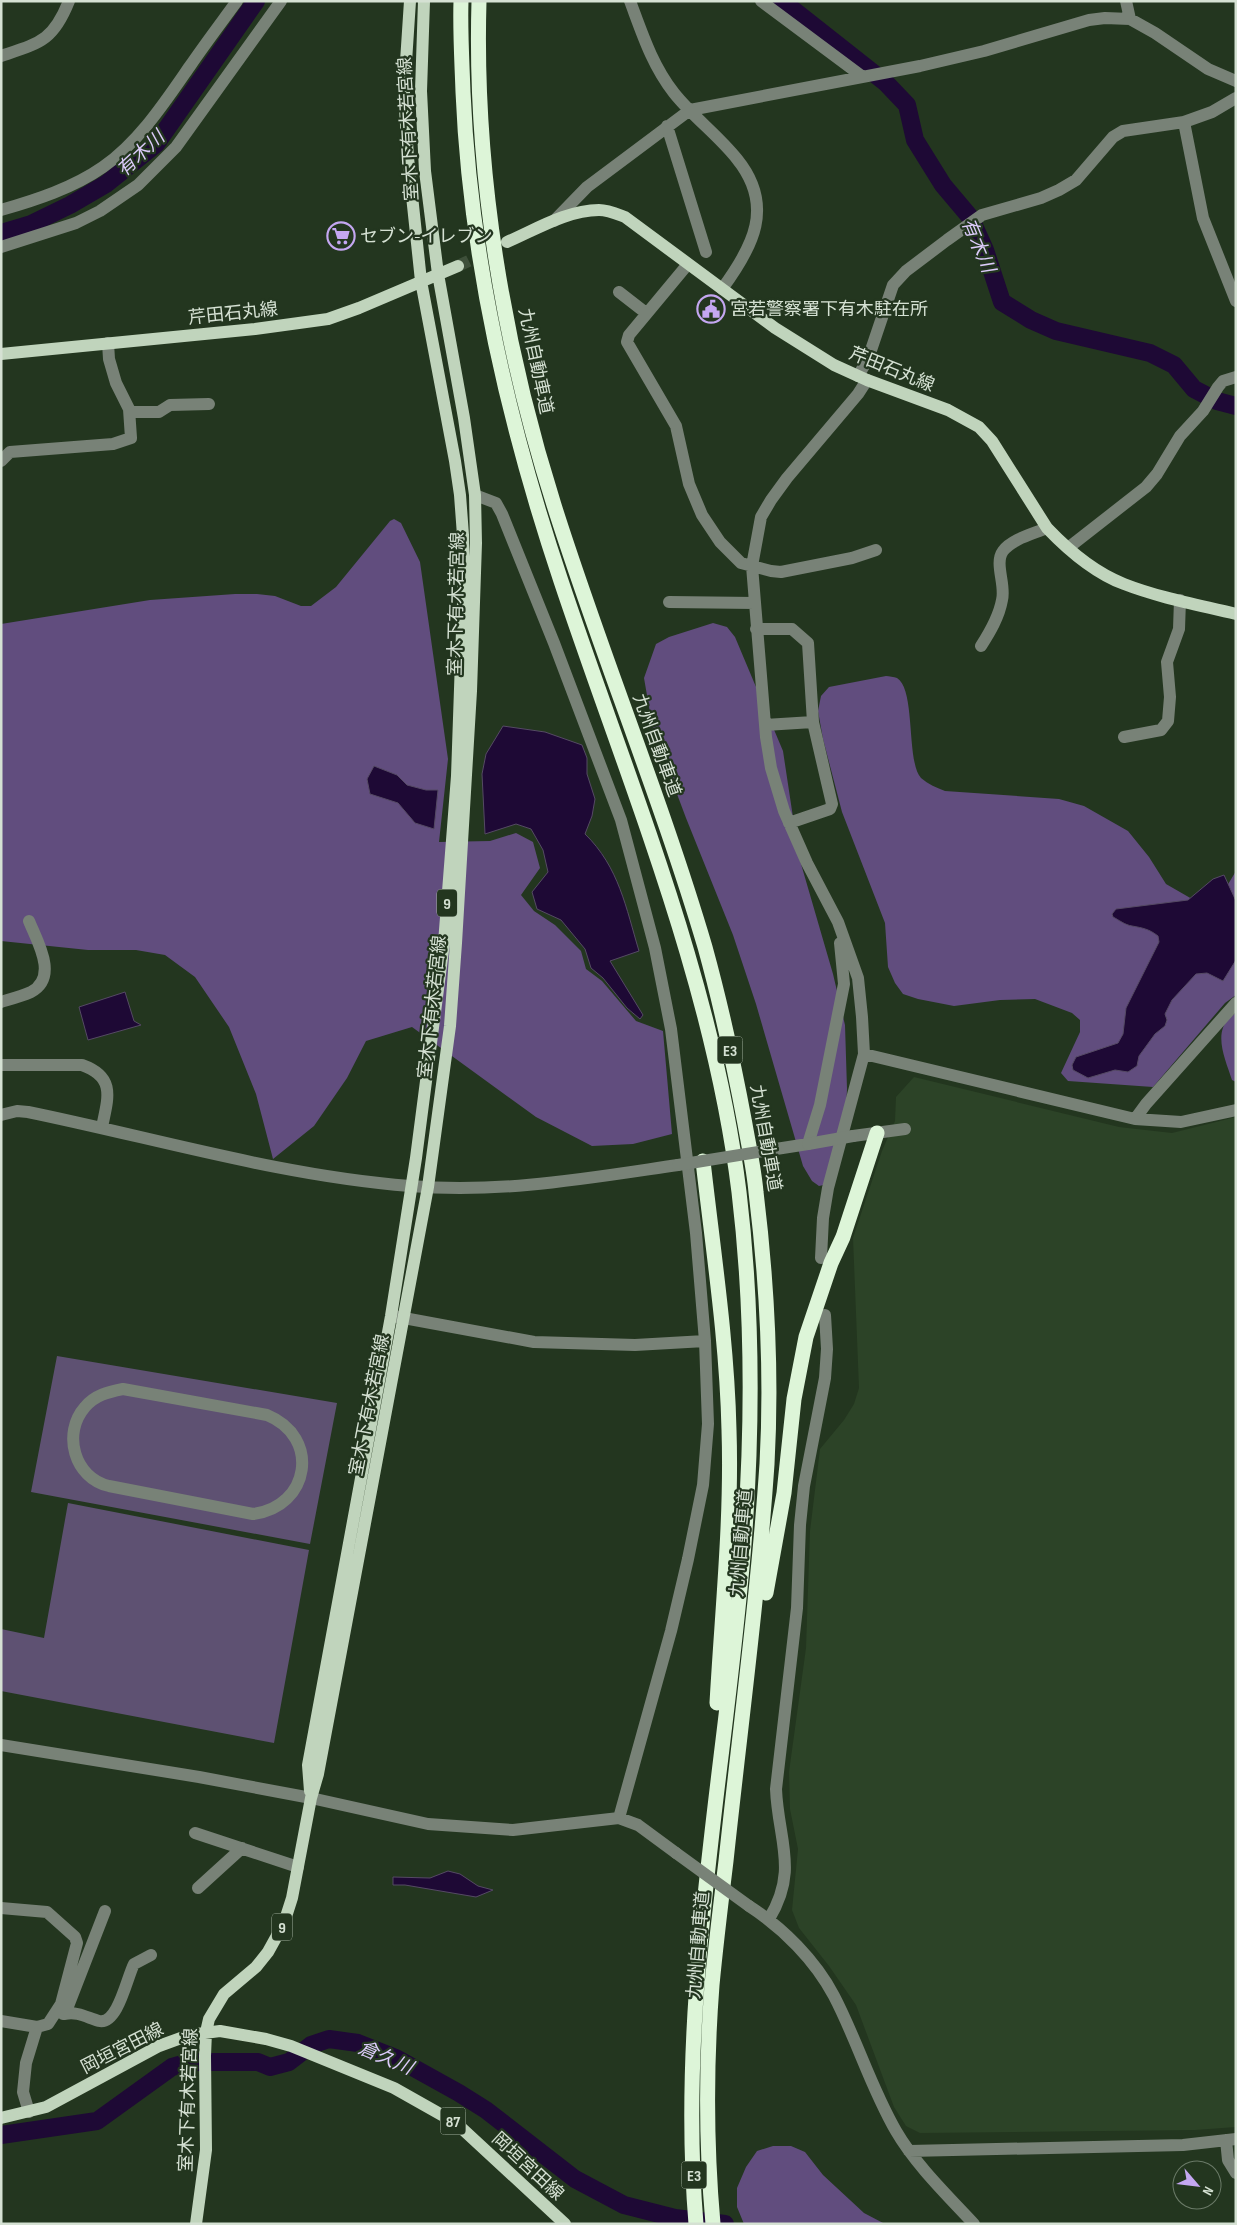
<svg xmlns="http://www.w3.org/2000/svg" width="1237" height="2225" font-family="'Sofia Sans Condensed','Noto Sans JP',sans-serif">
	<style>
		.built { fill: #2c4327 }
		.green { fill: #5e5172 }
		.forest { fill: #614d7e }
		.water { fill: #1e0935; stroke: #554a64 }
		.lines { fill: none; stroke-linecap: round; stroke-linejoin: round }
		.river { stroke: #1e0935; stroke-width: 18 }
		.major-tunnel { stroke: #3e503a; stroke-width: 12; stroke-dasharray: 12 6; stroke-linecap: butt }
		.minor { stroke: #788277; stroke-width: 12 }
		.major { stroke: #c0d4bc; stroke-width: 12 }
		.highway { stroke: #ddf5d8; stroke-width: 15 }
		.minor-bridge { stroke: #788277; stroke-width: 12 }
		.labels { text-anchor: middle; stroke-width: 4.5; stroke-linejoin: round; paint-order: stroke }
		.shield { fill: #23361f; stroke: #a0ae9d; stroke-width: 1 }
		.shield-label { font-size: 16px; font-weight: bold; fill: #d5e1d3 }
		.street-label { font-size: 18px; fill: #d5e1d3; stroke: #23361f }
		.poi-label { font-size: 18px; fill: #d5e1d3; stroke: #23361f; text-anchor: start }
		.water-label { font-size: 19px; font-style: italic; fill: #dccbfa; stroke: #23361f }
	</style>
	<rect width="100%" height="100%" fill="#23361f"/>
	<path class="built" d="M914,1077L1119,1127L1172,1133L1236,1117V2127L1195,2130L920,2133L906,2126L894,2107L856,2005L829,1966L799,1928L792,1910L798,1849L790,1809L789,1772L806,1648L810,1531L820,1449L844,1420L854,1404L859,1388L853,1238L882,1151L895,1121L896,1097Z"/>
	<path class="green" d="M57,1356L337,1403L310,1544L31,1492Z
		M68,1503L309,1550L274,1743L1,1691V1629L44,1638Z"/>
	<path class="forest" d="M394,519L401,523L420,562L448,759L439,842L490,841L516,833L533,842L540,868L521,895L534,911L555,925L581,951L586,969L602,981L636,1021L663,1031L672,1134L633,1144L592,1146L536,1117L412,1027L366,1041L347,1078L314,1126L273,1159L256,1094L229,1027L195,977L165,955L136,950H88L1,941V624L150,600L235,594H257L275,596L301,606H311L336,587L390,521Z
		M713,623L727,627L735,637L783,751L799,857L833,974L845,1025L847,1089L845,1130L828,1184L819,1186L812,1181L803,1166L756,1004L733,935L686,818L653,730L644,678L656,644L669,637Z
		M886,676C889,676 894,677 897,678C916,689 906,762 921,778C928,784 937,788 945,791L1059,799L1084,806L1128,831L1149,857L1166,884L1199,903L1221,896L1236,871V995L1225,1003L1153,1087L1068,1081L1061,1073L1080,1032V1020L1072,1013L1035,999L1000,1000L954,1006L918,999L903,994L895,983L888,967L885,923L842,812L823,739L818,711L821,696L829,687Z
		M1236,1013V1082L1232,1080C1225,1058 1210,1028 1236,1013Z
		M773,2146H791L805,2152L823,2175L864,2213L885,2224H744L737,2207V2188L746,2167L757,2151Z"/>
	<path class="water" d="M503,726L545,732L582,745L587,758V774L595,799L592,816L585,834C619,867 626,908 639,951L610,961L643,1015L640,1019L627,1008L603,978L591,968L585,949L561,920L537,909L532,892L548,872L543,850L531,829L516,824L485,834L482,774L486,754Z
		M374,766L397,775L407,785L426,790H438L434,829L415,823L398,803L370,794L367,779Z
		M1224,875L1236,901V960L1223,981L1207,973L1196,974L1172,1000L1165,1014L1167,1020L1165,1026L1155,1034L1139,1056L1137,1066L1128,1072L1115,1070L1088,1078L1073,1070L1072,1065L1076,1057L1118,1043L1123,1034L1126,1008L1159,942L1158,936C1149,929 1143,928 1132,926C1125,925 1119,920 1113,917L1112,914L1116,909L1188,900L1213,879Z
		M125,992L134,1021L141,1025L88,1040L79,1007Z
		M448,1871L460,1874L478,1886L493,1890L476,1897L405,1885H393V1877L430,1878Z"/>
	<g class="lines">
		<path class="river" d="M782,1L886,83L907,105L915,140L943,185L970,217L985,250L1002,302L1031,320L1056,331L1150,353L1174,365L1194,389L1217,401L1236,406
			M1,233L31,224L70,205L106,184L156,144L256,1
			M1,2135L97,2121L172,2067L190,2062H258L270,2067L289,2062L311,2045L329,2039L358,2043L396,2058L459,2093L486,2110L575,2179L624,2205L675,2218L725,2224"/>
		<path class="major-tunnel" d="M458,266L487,252"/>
		<path class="minor" d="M630,1C642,33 652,65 674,93C693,117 718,135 737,159C775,206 753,247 722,289
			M761,1L863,77
			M1126,1L1130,19
			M1,56C40,43 53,41 69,1
			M1184,122L1203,218L1236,301
			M667,126L706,252
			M1,210C36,200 73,188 103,167C139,142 165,102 190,66C205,44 221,23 237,1
			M554,221L587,187L690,110L920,66L984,51L1089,20L1105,18L1130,19L1155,33L1208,69L1236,81
			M1,247L76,223L100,211L138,185L176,147L281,1
			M688,264L629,335L627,342L676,426L689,484L702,515L720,542L741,563L771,571L781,572L852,558L876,550
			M619,292L646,313
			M858,376L868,359L893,285L906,271L947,240L982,215L1041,198L1059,190L1076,180L1113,137L1123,131L1184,122L1212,112L1236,98
			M130,412H159L170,405L209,404
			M1,461L10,452L113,444L131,438L129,409L116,383L109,359L108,343
			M475,495L496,503L502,514L554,643L621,820L655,948L671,1029L696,1233L705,1341L708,1424L703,1485L688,1559L671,1631L619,1818
			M1068,548L1146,487L1157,474L1180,436L1203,411L1218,387L1223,381L1236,377
			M669,602L755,603
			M756,629H792L808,643L813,722L832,804L830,809L789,823
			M981,646C990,632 999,617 1002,600C1006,585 994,563 1003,551C1012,539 1033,534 1047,528
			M765,725L813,722
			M1124,737L1161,730L1168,721L1170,697L1167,662L1179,629L1180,600
			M1,1002C11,999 22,996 31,992C59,977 37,941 29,921
			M864,1054L1135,1119L1181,1122L1236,1110
			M1,1065H82C116,1077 108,1098 102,1127
			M1,1115L17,1111L28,1112C155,1138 281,1176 410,1186C500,1194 589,1178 678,1165
			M1135,1119L1146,1104L1236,1003
			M853,1136L905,1129
			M776,1149L808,1144L820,1105L844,984L840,943
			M821,1258L823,1218L828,1188L864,1054L862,1017L858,978L838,922L807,863L784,811L771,768L766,737L752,566L761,517L771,500L787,478L858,394L867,380
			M393,1316L534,1342L635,1345L705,1341
			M123,1389L267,1415C321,1437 310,1507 253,1514L109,1486C74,1478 62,1433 85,1407C95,1395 108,1392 123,1389Z
			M1,1745L199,1777L311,1798L428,1824L513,1830L619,1818L638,1825L676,1853
			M195,1833L298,1867
			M198,1888L242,1848
			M749,1906C783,1928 815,1960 834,1996C857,2040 871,2088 896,2131C915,2164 948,2196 974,2224
			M1,1908L47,1912L75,1937L77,1943L61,2004L48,2024L37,2027L26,2063L23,2092L29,2112
			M769,1919C799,1870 778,1840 776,1789L797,1608L800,1525L804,1486L825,1378L827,1349L825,1315
			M63,2014H65L105,1911
			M65,2014C77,2011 88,2018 99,2021C118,2025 127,1977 134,1964L151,1955
			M1,2021L37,2027
			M1226,2140L1228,2160L1236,2173
			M909,2151L1183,2145L1236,2139"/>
		<path class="major" d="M507,242C535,230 567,210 599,210C608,210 617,214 625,217L775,328L834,365L867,380L948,410L979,427L992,441L1047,528C1069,551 1095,573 1124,584C1160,598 1199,605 1236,614
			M1,354L255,329L328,319L359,308L458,266
			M310,1791L308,1765L391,1316L416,1158L444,943L457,776L464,573L463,535L460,495L455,461L421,281L408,158L404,92L410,1
			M1,2118L46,2107L159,2046L189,2035L220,2031L266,2039L291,2046L394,2088L456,2123L565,2224
			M196,2224L206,2150L205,2056L206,2032L209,2019L224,1994L256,1967L268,1952L284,1923L292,1898L311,1798L318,1774L428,1187L450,1026L456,943L471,691L476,543L475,495L464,418L438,274L425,171L421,91L424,1"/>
		<path class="highway" d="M461,1C460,32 462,62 463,92C470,260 508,423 561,581C628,782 713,980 739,1192C753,1309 753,1426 744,1544C726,1771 677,1995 696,2224
			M479,1C474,171 503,344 554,505C601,654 661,798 705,947C721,1005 734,1065 745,1124C749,1147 754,1169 756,1192C767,1282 772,1374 767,1464C758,1597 740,1729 726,1861C721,1902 716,1943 712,1985C706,2064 706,2145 713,2224
			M703,1161C713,1250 727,1340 729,1430C732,1519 722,1613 717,1703
			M766,1593L784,1493L794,1399L806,1337L831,1263L843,1237L877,1133"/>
		<path class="minor-bridge" d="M808,1144L853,1136
			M678,1165L776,1149
			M676,1853L749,1906"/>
	</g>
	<defs>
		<g id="supermarket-ring" transform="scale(1.4375)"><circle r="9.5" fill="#23361f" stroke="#c4a7f1" stroke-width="1.5"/><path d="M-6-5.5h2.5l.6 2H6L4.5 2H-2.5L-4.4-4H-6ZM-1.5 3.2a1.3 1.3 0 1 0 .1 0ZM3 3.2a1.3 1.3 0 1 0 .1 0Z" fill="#c4a7f1"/></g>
		<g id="civic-ring" transform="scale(1.4375)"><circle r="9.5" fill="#23361f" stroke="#c4a7f1" stroke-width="1.5"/><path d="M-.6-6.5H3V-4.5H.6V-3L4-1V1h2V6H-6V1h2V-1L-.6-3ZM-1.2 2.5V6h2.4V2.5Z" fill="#c4a7f1"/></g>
	</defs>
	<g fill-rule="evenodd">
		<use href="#supermarket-ring" x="341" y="236"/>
		<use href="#civic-ring" x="711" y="309"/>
	</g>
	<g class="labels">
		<g class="shield">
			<rect x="437" y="889.5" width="20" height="27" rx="4"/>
			<rect x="717.5" y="1036.5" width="25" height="27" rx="4"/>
			<rect x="272" y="1913.5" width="20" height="27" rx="4"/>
			<rect x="440.5" y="2107.5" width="25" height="27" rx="4"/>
			<rect x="681.5" y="2161.5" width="25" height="27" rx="4"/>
		</g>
		<g class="shield-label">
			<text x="447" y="909">9</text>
			<text x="730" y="1056">E3</text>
			<text x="282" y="1933">9</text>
			<text x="453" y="2127">87</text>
			<text x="694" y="2181">E3</text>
		</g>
		<g class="street-label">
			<text transform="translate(408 129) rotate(-93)" y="6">室木下有木若宮線</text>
			<text transform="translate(233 313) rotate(-6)" y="6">芹田石丸線</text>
			<text transform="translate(536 361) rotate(78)" y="6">九州自動車道</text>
			<text transform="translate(892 369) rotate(22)" y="6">芹田石丸線</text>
			<text transform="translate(456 604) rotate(-89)" y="6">室木下有木若宮線</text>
			<text transform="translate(657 745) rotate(70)" y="6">九州自動車道</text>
			<text transform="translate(432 1007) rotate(-84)" y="6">室木下有木若宮線</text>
			<text transform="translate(766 1138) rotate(80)" y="6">九州自動車道</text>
			<text transform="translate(369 1405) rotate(-79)" y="6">室木下有木若宮線</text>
			<text transform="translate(741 1543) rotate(-85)" y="6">九州自動車道</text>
			<text transform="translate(698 1945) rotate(-85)" y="6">九州自動車道</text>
			<text transform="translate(122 2048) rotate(-27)" y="6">岡垣宮田線</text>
			<text transform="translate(188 2100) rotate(-88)" y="6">室木下有木若宮線</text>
			<text transform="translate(528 2166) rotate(43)" y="6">岡垣宮田線</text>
		</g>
		<g class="poi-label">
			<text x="360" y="242">セブン-イレブン</text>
			<text x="730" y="315">宮若警察署下有木駐在所</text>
		</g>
		<g class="water-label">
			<text transform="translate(140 153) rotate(-43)" y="7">有木川</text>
			<text transform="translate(979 245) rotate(67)" y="7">有木川</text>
			<text transform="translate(386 2057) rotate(23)" y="7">倉久川</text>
		</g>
	</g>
	<rect width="1237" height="2225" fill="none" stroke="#d5e1d3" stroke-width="5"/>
	<g transform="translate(1197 2185) rotate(118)"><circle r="24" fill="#23361f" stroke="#6a7a67"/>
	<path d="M0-4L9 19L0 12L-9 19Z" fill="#c4a7f1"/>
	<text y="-8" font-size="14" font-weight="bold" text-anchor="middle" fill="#d5e1d3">N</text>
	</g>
</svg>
